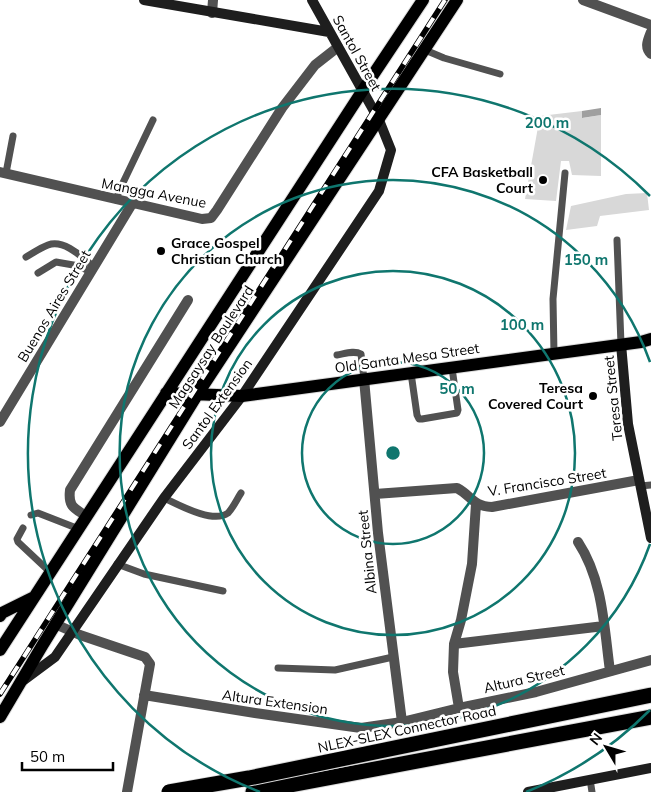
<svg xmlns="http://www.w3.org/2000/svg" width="651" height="792" font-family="Mulish,sans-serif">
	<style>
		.green { fill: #d8d8d8 }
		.water { fill: #9f9f9f }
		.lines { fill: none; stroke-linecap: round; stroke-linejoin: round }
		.primary-casing { stroke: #dbdbdb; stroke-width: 14 }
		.highway-casing { stroke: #dbdbdb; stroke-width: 17 }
		.lane { stroke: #515151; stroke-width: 7 }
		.street { stroke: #515151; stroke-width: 10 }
		.secondary { stroke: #1e1e1e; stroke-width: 10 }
		.primary { stroke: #000; stroke-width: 12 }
		.highway { stroke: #000; stroke-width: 15 }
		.rail-casing { stroke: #000; stroke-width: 5.5 }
		.rail { stroke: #fff; stroke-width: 4; stroke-dasharray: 11; stroke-linecap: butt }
		.highway-bridge-casing { stroke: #dbdbdb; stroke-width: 17; stroke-linecap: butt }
		.highway-bridge { stroke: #000; stroke-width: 15 }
		.ring { fill: none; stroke: #0f766e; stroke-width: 2.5 }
		.poi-dot { fill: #000; stroke: #fff; stroke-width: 2 }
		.labels { text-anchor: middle; stroke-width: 5; stroke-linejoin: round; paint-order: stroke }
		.street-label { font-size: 14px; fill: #000; stroke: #fff }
		.poi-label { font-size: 14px; font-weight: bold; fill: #000; stroke: #fff; text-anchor: end }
		.centre { fill: #0f766e; stroke: #fff; stroke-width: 2.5 }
		.ring-label { font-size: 15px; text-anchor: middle; font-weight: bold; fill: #0f766e; stroke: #fff; stroke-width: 5; stroke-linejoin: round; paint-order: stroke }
	</style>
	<rect width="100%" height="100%" fill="#fff"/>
	<path class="green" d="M582,111L583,118L601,115V176L572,175L569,161H561L556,201L525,199L540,116Z
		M647,193L649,210L600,216L597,226L566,230L571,206L626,194Z"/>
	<path class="water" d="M601,108V115L582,118V111Z"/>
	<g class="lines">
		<g class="primary-casing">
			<path id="primary" d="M166,393L242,396L641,342L651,339
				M0,616L2,613L34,597
				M0,650L363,90L423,0
				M0,717L42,646L197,395L457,0"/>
		</g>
		<g class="highway-casing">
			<path id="highway" d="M253,792L651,717"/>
		</g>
		<path class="lane" d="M425,50L444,58L500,74
			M6,173L13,136
			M116,200L120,189L153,120
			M617,240L621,344
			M26,257C33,253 40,248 48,245C64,239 82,257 94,267
			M38,273L56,262L79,266L91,272
			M554,354L553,299L565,173
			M337,355C344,354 354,350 361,354L364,379
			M411,373L417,415L419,419H422L457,413L458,410L452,368
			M640,486L651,485
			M164,498C179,505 213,524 228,513C233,508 237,499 241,493
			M31,515L38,513L79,529
			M23,528L17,539L18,542L51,573
			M117,564L144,574L223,591
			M278,668L335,670L393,657
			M590,779L592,792"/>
		<path class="street" d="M583,0L651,25
			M212,13L213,0
			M651,32C648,40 644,47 651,54
			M0,172L202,219L211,218L217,210L282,108L315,65L338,47
			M364,379L378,533L402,722
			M0,422L132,204
			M375,494L457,488C472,496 472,506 492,507L639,480
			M86,516C74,508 68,507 70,490L188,300
			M578,542C603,580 604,627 610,671
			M55,624L80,635L145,657L150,664L127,792
			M454,644L604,626
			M144,695L255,713L361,728L402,722L459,708L536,692L651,660
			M459,708L453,672L454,644L461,620L472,564L476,504"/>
		<path class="secondary" d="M144,0L329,32
			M621,344L628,424L651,538
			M24,680L55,657L164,498L242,396L379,191L391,150L379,120L312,0
			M528,792L651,768"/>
		<use href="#primary" class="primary"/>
		<use href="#highway" class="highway"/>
		<g class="rail-casing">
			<path id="rail" d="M0,694L445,0"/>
		</g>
		<use href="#rail" class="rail"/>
		<g class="highway-bridge-casing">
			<path id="highway-bridge" d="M169,792L249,778L651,695"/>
		</g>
		<use href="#highway-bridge" class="highway-bridge"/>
	</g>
	<g class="ring">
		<circle cx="393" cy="453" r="91"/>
		<circle cx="393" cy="453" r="182"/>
		<path d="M650 544A273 273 0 1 1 650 362"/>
		<path d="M650 710A364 364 0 0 1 526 792M260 792A364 364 0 1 1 650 196"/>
	</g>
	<g class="poi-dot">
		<circle cx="543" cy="180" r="5"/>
		<circle cx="161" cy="251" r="5"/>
		<circle cx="593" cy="396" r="5"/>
	</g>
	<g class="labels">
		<g class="street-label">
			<text transform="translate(357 53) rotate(61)" y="5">Santol Street</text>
			<text transform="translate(154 193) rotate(11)" y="5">Mangga Avenue</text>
			<text transform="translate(54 306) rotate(-59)" y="5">Buenos Aires Street</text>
			<text transform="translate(211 347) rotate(-57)" y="5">Magsaysay Boulevard</text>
			<text transform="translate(407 358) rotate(-8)" y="5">Old Santa Mesa Street</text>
			<text transform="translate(613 398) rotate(-96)" y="5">Teresa Street</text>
			<text transform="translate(217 404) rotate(-54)" y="5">Santol Extension</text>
			<text transform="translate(547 482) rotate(-9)" y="5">V. Francisco Street</text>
			<text transform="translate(367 552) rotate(-96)" y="5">Albina Street</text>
			<text transform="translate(524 679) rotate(-13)" y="5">Altura Street</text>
			<text transform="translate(275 702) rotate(8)" y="5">Altura Extension</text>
			<text transform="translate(407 729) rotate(-12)" y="5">NLEX-SLEX Connector Road</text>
		</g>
		<g class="poi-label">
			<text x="533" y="177">CFA Basketball<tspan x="533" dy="16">Court</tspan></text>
			<text x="171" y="248" text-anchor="start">Grace Gospel<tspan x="171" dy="16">Christian Church</tspan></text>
			<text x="583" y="393">Teresa<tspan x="583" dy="16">Covered Court</tspan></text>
		</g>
	</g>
	<circle cx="393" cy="453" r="8" class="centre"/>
	<g class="ring-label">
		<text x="547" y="128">200 m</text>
		<text x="586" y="265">150 m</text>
		<text x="522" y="330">100 m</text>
		<text x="457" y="394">50 m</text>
	</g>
	<g transform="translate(606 747) rotate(308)" stroke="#ffffff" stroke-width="4" paint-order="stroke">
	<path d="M0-4L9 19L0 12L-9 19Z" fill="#000000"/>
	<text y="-8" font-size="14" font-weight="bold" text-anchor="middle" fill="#000000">N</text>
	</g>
	<path d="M22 762v8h91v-8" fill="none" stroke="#000000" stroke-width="2.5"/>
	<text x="30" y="762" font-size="15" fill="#000000" stroke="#ffffff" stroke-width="4" paint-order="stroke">50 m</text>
</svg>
